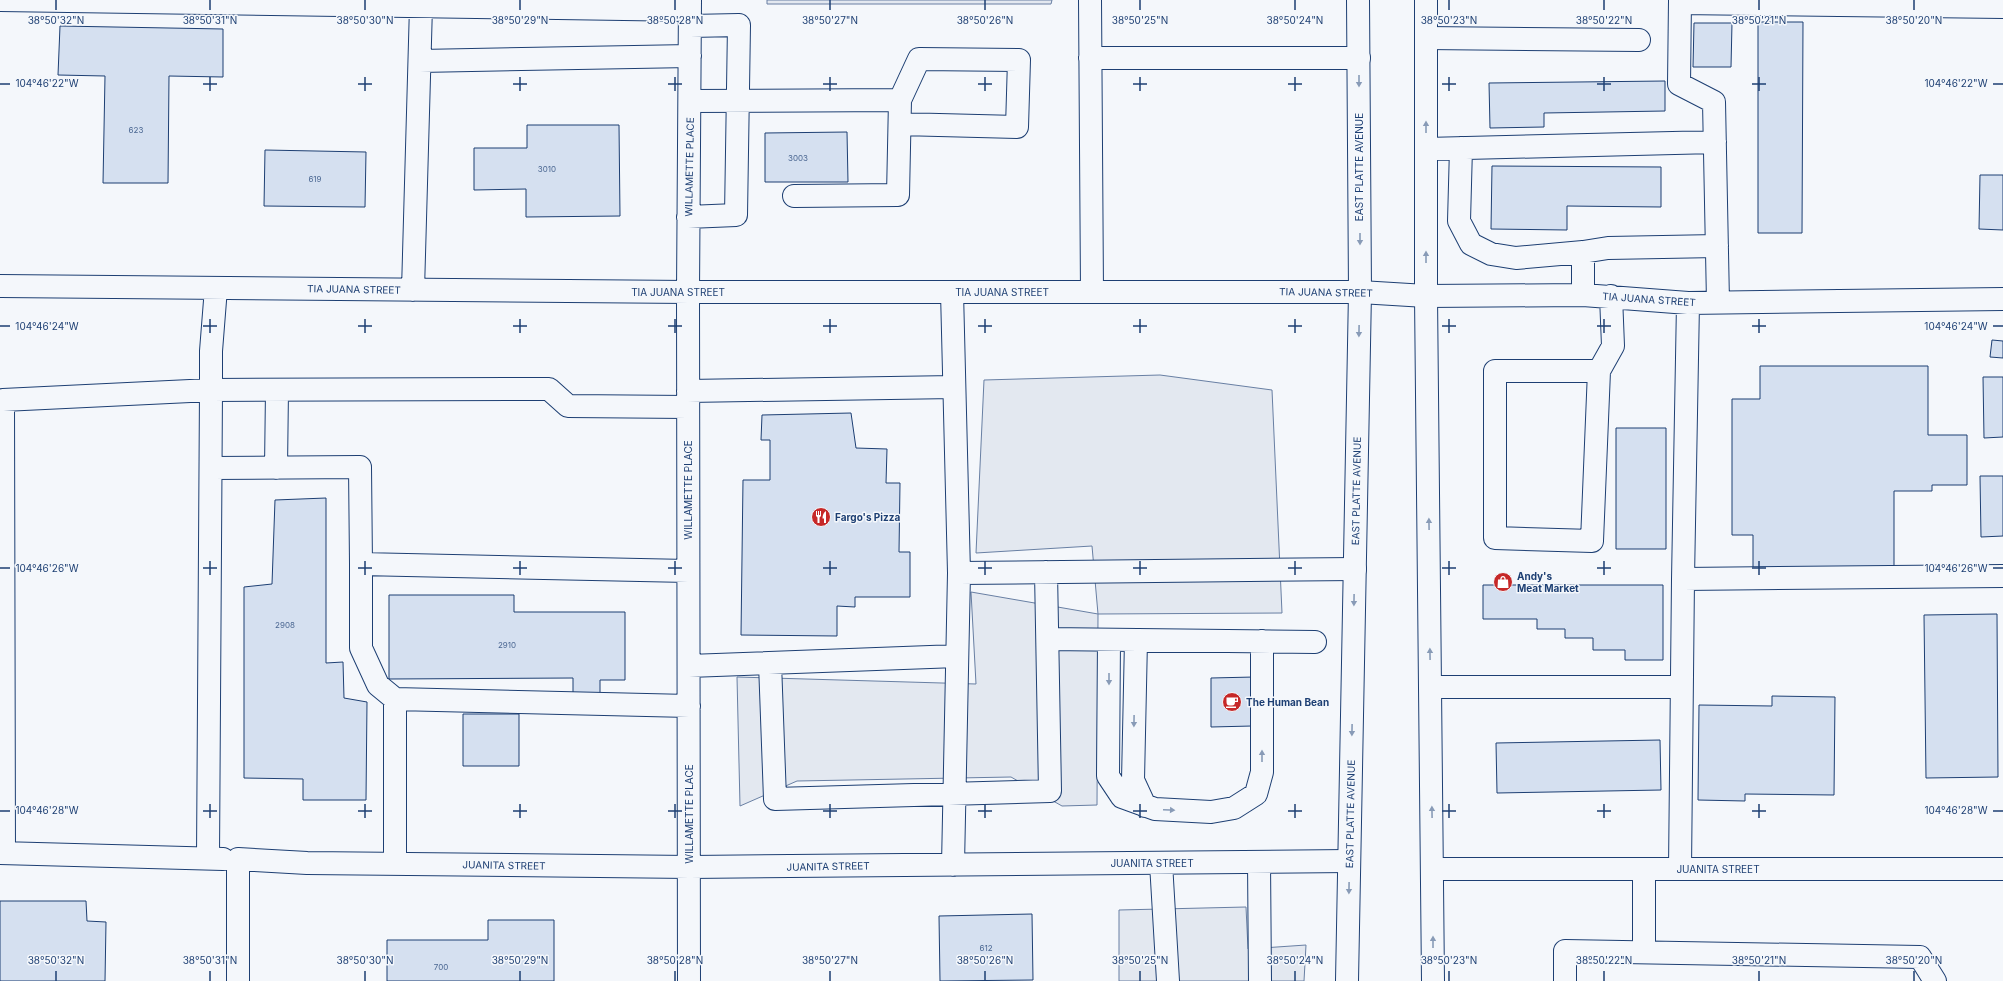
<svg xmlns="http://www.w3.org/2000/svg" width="2003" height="981" font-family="Inter,sans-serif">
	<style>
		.parking { fill: #e3e8f0; stroke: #687fa3 }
		.building { fill: #d5e0f0; stroke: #1d3f73 }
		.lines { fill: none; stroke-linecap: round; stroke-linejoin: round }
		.minor-casing { stroke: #1d3f73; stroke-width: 24 }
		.major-casing { stroke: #1d3f73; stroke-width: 24 }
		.minor { stroke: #f4f7fb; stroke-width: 22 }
		.major { stroke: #f4f7fb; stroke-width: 22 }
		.oneway { fill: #889bb7 }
		.ticks { fill: none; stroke: #1d3f73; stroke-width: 1.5 }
		.labels { text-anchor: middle; stroke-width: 3; stroke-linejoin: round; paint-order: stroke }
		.number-label { font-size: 8px; fill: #4b6792 }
		.street-label { font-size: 10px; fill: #1d3f73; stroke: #f4f7fb }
		.poi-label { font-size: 10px; font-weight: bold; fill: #1d3f73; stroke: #f4f7fb; text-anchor: start }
		.ticks-label { font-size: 10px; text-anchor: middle; fill: #1d3f73; stroke: #f4f7fb; stroke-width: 3; stroke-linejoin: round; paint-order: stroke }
	</style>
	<rect width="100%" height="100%" fill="#f4f7fb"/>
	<path class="parking" d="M767,0H1052L1051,4H767Z
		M1160,375L1272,390L1282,613L1098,614L1097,805L1062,806L1011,777L797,781L740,806L737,677L976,684L971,592L1098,614L1092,546L976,553L984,380Z
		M1246,907L1248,949L1306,945L1304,981H1119V910Z"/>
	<path class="building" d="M1758,22H1803L1802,233H1758Z
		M1694,23H1732L1731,67H1693Z
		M60,26L223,29V77L169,76L168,183H103L105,76L58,75Z
		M1665,81V111L1544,113V127L1490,128L1489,83Z
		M527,125H619L620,216L526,217V189L474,190V148H527Z
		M847,132L848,182H765V133Z
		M265,150L366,152L365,207L264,206Z
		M1492,166L1661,167V207L1567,206V230L1491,229Z
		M1980,175H2003V230L1979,229Z
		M1992,340L2003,341V358L1990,357Z
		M1760,366H1928V435H1967V485H1932V491H1894V574H1753V535H1732V399H1760Z
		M1983,377H2003V437L1984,438Z
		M851,413L856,448L887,449L886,483H900L899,552H910V597H855V607L837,606V636L741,635L743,480H770V440H761L762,415Z
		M1616,428H1666V549H1616Z
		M1980,476H2003V536L1981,537Z
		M326,498V663L343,662L344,698L367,702L366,800H303V779L244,778V587L272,584L275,500Z
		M1483,585H1663V660H1625V650H1593V638H1565V629H1537V619H1483Z
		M389,595H514V612H625V680H600V694H573V678L389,679Z
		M1997,614L1998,777L1926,778L1924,615Z
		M1254,677L1252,726L1211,727V678Z
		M1772,696L1835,697L1834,795L1745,794V801L1698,800L1699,705L1772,706Z
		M463,714H519V766H463Z
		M1660,740L1661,790L1497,793L1496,743Z
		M0,901H86L87,921L106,922L105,981H0Z
		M1032,914L1033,980L940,981L939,916Z
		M488,920H554V981H387V940H488Z"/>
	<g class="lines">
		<g class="minor-casing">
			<path id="minor" d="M0,0L690,10
				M1090,0L1092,292
				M1680,0L1679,84L1714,102L1718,302
				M1680,3L2003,7
				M1426,38L1639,40
				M1090,58H1359
				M420,61L690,56
				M900,100L919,59L1019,60L1017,127L900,124
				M690,101L900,100L898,195L794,196
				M1461,148L1459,221L1471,244L1491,254L1516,258L1583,252L1608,248L1717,246
				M1426,149L1715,142
				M688,217L736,215L739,25L690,26
				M1583,252V295
				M0,286L688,292H1360L1426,296L1583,295L1688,303L2003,299
				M413,290L421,6
				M952,292L959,573L953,865
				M1599,371L1592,541L1495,538V371H1599L1613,346L1611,296
				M688,391L954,387
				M212,468L360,467L361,564
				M276,468L277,390
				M959,573L1355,569
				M1683,579L2003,576
				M1048,639L1315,642
				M1109,640L1108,776L1122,797L1155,809L1211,812L1234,808L1256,794L1262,772V641
				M1136,640L1133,780L1145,806
				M770,663L775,799L1050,791L1046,572
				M689,666L957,656
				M1431,687H1681
				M395,699L378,685L361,648V564L688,571
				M0,853L223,859
				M4,853L3,400L211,390V351L216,288
				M208,858L211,390L549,389L568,406L688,407
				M1259,862L1260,981
				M1161,863L1168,981
				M395,864V699L689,706
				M1432,869H2003
				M1680,869L1683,579L1688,303
				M1644,952V869
				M238,981V859L307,863L690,867L1349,861
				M689,981L688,292L690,0
				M1565,981V951L1920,957L1935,981"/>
		</g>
		<g class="major-casing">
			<path id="major" d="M1426,0V296L1433,981
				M1347,981L1360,292L1358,0"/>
		</g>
		<use href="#minor" class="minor"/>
		<use href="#major" class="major"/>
	</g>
	<defs><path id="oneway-solid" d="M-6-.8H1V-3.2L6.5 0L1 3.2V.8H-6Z"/></defs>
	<g class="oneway">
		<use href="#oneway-solid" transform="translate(1359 81) rotate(90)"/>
		<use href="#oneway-solid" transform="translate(1426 127) rotate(-90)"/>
		<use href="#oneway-solid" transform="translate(1360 239) rotate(90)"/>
		<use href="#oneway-solid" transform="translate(1426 257) rotate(-90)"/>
		<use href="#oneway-solid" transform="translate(1359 331) rotate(91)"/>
		<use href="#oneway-solid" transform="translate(1429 524) rotate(-91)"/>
		<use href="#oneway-solid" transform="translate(1354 600) rotate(91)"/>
		<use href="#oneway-solid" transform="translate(1430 654) rotate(-91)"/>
		<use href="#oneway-solid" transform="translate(1109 679) rotate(90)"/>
		<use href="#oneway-solid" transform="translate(1134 721) rotate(91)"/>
		<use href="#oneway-solid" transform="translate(1352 730) rotate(91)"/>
		<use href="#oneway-solid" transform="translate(1262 756) rotate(-90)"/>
		<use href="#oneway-solid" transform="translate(1169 810) rotate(3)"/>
		<use href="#oneway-solid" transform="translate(1432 812) rotate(-91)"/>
		<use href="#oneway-solid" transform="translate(1349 888) rotate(91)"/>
		<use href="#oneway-solid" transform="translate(1433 942) rotate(-90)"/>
	</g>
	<path class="ticks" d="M56,0V10M210,0V10M365,0V10M520,0V10M675,0V10M830,0V10M985,0V10M1140,0V10M1295,0V10M1449,0V10M1604,0V10M1759,0V10M1914,0V10M210,77V91M365,77V91M520,77V91M675,77V91M830,77V91M985,77V91M1140,77V91M1295,77V91M1449,77V91M1604,77V91M1759,77V91M0,84H10M203,84H217M358,84H372M513,84H527M668,84H682M823,84H837M978,84H992M1133,84H1147M1288,84H1302M1442,84H1456M1597,84H1611M1752,84H1766M1993,84H2003M210,319V333M365,319V333M520,319V333M675,319V333M830,319V333M985,319V333M1140,319V333M1295,319V333M1449,319V333M1604,319V333M1759,319V333M0,326H10M203,326H217M358,326H372M513,326H527M668,326H682M823,326H837M978,326H992M1133,326H1147M1288,326H1302M1442,326H1456M1597,326H1611M1752,326H1766M1993,326H2003M210,561V575M365,561V575M520,561V575M675,561V575M830,561V575M985,561V575M1140,561V575M1295,561V575M1449,561V575M1604,561V575M1759,561V575M0,568H10M203,568H217M358,568H372M513,568H527M668,568H682M823,568H837M978,568H992M1133,568H1147M1288,568H1302M1442,568H1456M1597,568H1611M1752,568H1766M1993,568H2003M210,804V818M365,804V818M520,804V818M675,804V818M830,804V818M985,804V818M1140,804V818M1295,804V818M1449,804V818M1604,804V818M1759,804V818M0,811H10M203,811H217M358,811H372M513,811H527M668,811H682M823,811H837M978,811H992M1133,811H1147M1288,811H1302M1442,811H1456M1597,811H1611M1752,811H1766M1993,811H2003M56,971V981M210,971V981M365,971V981M520,971V981M675,971V981M830,971V981M985,971V981M1140,971V981M1295,971V981M1449,971V981M1604,971V981M1759,971V981M1914,971V981"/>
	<defs>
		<g id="restaurant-disc" transform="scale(1)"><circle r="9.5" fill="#c62828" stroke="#f4f7fb"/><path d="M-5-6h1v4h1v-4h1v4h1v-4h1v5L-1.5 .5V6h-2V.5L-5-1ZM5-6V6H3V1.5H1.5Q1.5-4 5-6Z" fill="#fff"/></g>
		<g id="shop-disc" transform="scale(1)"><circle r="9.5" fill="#c62828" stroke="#f4f7fb"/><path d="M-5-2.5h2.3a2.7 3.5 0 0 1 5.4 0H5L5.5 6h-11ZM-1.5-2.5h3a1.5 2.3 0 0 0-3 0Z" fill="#fff"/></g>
		<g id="cafe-disc" transform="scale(1)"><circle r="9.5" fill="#c62828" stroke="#f4f7fb"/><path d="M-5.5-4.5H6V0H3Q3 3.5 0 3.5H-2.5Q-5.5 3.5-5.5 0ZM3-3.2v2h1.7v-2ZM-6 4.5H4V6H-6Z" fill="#fff"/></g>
	</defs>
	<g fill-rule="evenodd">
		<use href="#restaurant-disc" x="821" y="517"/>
		<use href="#shop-disc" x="1503" y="582"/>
		<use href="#cafe-disc" x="1232" y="702"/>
	</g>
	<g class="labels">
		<g class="number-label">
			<text x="136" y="133">623</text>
			<text x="798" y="161">3003</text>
			<text x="547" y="172">3010</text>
			<text x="315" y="182">619</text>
			<text x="285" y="628">2908</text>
			<text x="507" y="648">2910</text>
			<text x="986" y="951">612</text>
			<text x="441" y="970">700</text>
		</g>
		<g class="street-label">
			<text transform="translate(689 167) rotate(-89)" y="4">WILLAMETTE PLACE</text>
			<text transform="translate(1359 167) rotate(-90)" y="4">EAST PLATTE AVENUE</text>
			<text transform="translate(354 289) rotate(1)" y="4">TIA JUANA STREET</text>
			<text x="678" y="296">TIA JUANA STREET</text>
			<text x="1002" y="296">TIA JUANA STREET</text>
			<text transform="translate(1326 292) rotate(1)" y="4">TIA JUANA STREET</text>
			<text transform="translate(1649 299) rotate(4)" y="4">TIA JUANA STREET</text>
			<text transform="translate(688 490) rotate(-90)" y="4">WILLAMETTE PLACE</text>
			<text transform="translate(1356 491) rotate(-89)" y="4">EAST PLATTE AVENUE</text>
			<text transform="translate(689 814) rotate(-90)" y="4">WILLAMETTE PLACE</text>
			<text transform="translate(1350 814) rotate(-89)" y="4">EAST PLATTE AVENUE</text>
			<text x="1152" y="867">JUANITA STREET</text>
			<text transform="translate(504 865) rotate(1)" y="4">JUANITA STREET</text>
			<text transform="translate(828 866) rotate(-1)" y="4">JUANITA STREET</text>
			<text x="1718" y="873">JUANITA STREET</text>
		</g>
		<g class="poi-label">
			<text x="835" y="521">Fargo's Pizza</text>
			<text x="1517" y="580">Andy's<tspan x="1517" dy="12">Meat Market</tspan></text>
			<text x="1246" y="706">The Human Bean</text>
		</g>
	</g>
	<g class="ticks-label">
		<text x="56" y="24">38°50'32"N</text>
		<text x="210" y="24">38°50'31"N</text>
		<text x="365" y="24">38°50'30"N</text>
		<text x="520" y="24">38°50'29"N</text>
		<text x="675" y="24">38°50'28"N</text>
		<text x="830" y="24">38°50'27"N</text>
		<text x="985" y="24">38°50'26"N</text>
		<text x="1140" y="24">38°50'25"N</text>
		<text x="1295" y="24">38°50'24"N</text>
		<text x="1449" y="24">38°50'23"N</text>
		<text x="1604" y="24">38°50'22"N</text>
		<text x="1759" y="24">38°50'21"N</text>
		<text x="1914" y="24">38°50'20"N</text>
		<text x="1956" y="87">104°46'22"W</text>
		<text x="47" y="87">104°46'22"W</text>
		<text x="1956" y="330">104°46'24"W</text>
		<text x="47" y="330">104°46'24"W</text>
		<text x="1956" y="572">104°46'26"W</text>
		<text x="47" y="572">104°46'26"W</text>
		<text x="1956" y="814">104°46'28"W</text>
		<text x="47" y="814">104°46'28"W</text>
		<text x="56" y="964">38°50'32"N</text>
		<text x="210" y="964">38°50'31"N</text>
		<text x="365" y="964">38°50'30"N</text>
		<text x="520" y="964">38°50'29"N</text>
		<text x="675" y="964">38°50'28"N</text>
		<text x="830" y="964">38°50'27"N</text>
		<text x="985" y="964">38°50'26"N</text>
		<text x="1140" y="964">38°50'25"N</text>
		<text x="1295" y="964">38°50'24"N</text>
		<text x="1449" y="964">38°50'23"N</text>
		<text x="1604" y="964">38°50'22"N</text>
		<text x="1759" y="964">38°50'21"N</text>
		<text x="1914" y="964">38°50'20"N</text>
	</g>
</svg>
